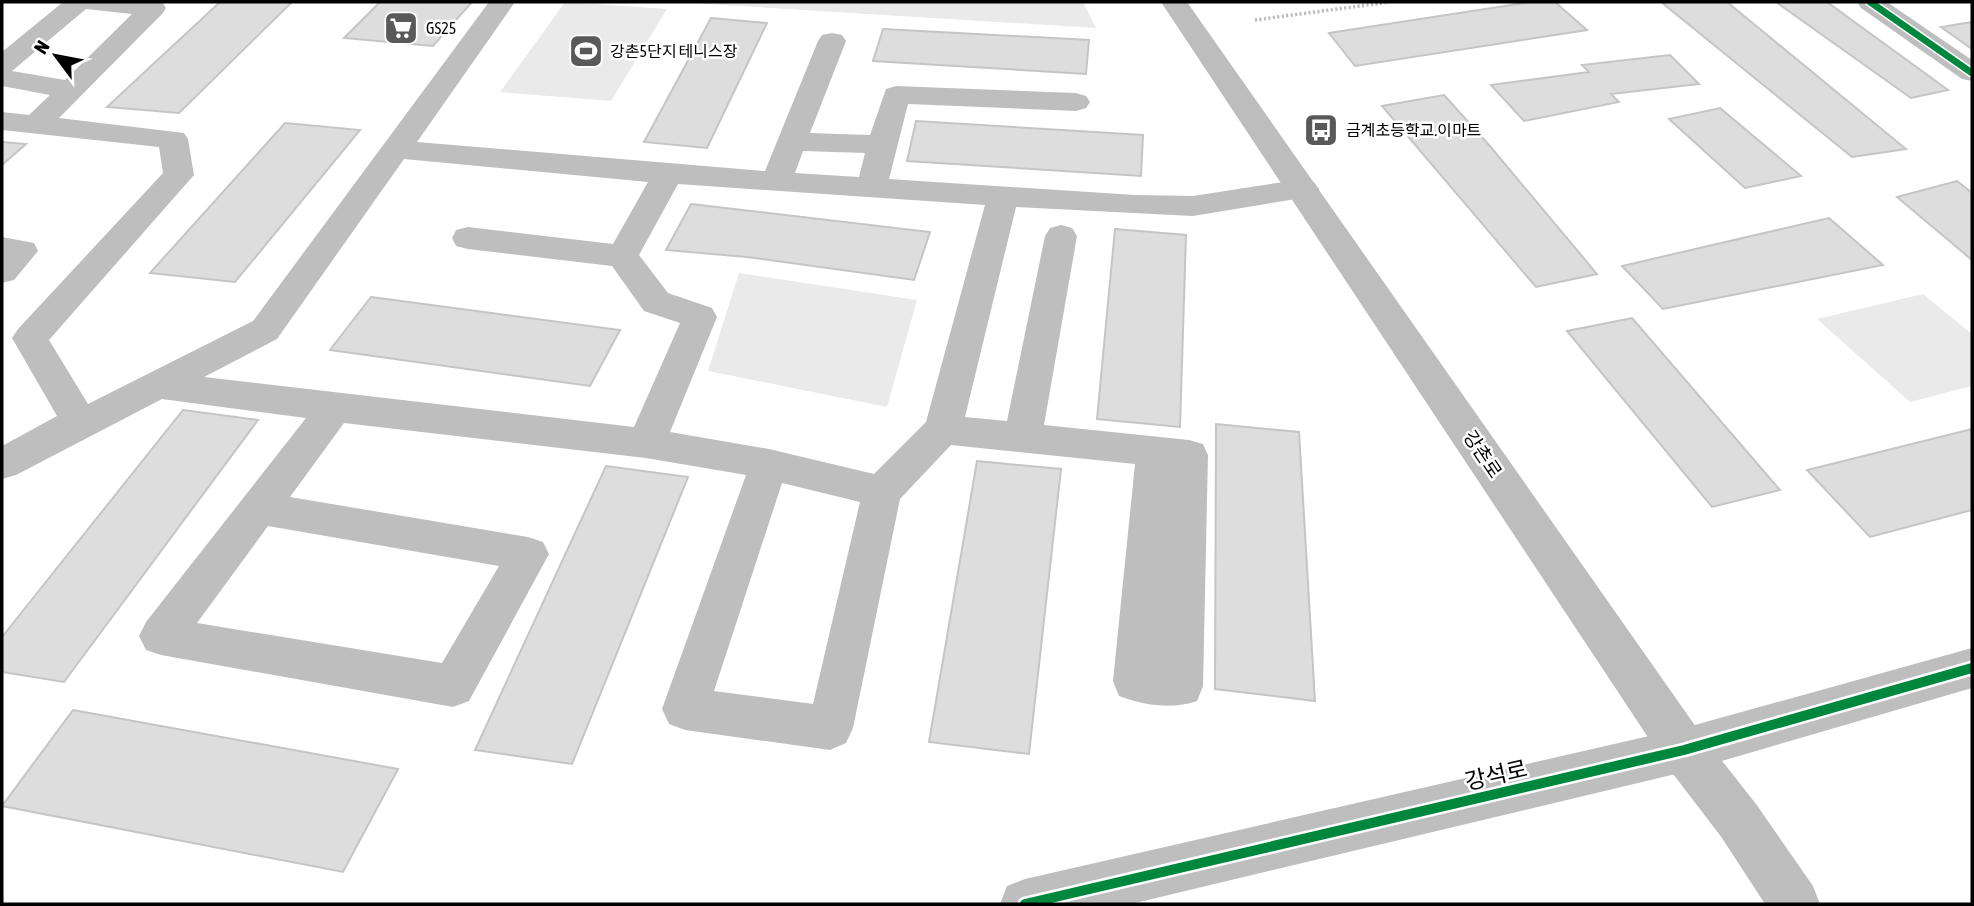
<svg xmlns="http://www.w3.org/2000/svg" width="1974" height="906" font-family="'Asap Condensed','Noto Sans KR',sans-serif">
	<style>
		.green { fill: #eaeaea }
		.building { fill: #ddd; stroke: #c5c5c5; stroke-width: 2 }
		.lines { fill: none; stroke-linecap: round; stroke-linejoin: round }
		.path { stroke: #b8b8b8; stroke-width: 3.5; stroke-dasharray: 2 2.5; stroke-linecap: butt }
		.minor { fill: #bebebe; fill-rule: evenodd }
		.major { fill: #bdbdbd; fill-rule: evenodd }
		.cycleway-far1-casing { stroke: #fff; stroke-width: 10 }
		.cycleway-casing { stroke: #fff; stroke-width: 15 }
		.cycleway-far1 { stroke: #00873e; stroke-width: 7 }
		.cycleway { stroke: #00873e; stroke-width: 10 }
		.labels { text-anchor: middle; stroke-width: 5; stroke-linejoin: round; paint-order: stroke }
		.far-poi-label { font-size: 16px; fill: #000; stroke: #fff; text-anchor: start }
		.street-label { font-size: 19px; fill: #000; stroke: #fff }
		.near-street-label { font-size: 23px; fill: #000; stroke: #fff }
	</style>
	<rect width="100%" height="100%" fill="#fff"/>
	<path class="green" d="M565,2L667,9L611,101L500,92Z
		M674,2H1083L1096,28Z
		M739,273L917,300L887,407L708,371Z
		M1923,294L1972,334V386L1910,402L1817,319Z"/>
	<path class="building" d="M220,2H292L179,113L107,107Z
		M380,2H472L433,46L344,38Z
		M1531,2H1555L1587,30L1355,66L1329,33Z
		M1661,2H1727L1906,149L1852,157Z
		M1776,2H1827L1948,90L1911,98Z
		M711,18L767,23L707,148L644,142Z
		M1972,22V49L1941,27Z
		M883,29L1089,40L1086,74L873,61Z
		M1670,55L1699,84L1611,94L1619,102L1524,121L1491,85L1589,72L1582,65Z
		M1444,95L1489,145L1597,274L1536,287L1382,106Z
		M1720,108L1801,176L1745,188L1669,119Z
		M916,121L1143,135L1141,176L907,161Z
		M285,123L360,130L235,282L150,273Z
		M2,142L26,144L2,165Z
		M1957,181L1972,193V260L1897,197Z
		M691,204L930,232L914,280L747,257L666,250Z
		M1829,218L1883,265L1663,309L1622,266Z
		M1115,229L1186,235L1180,427L1097,419Z
		M371,297L620,330L590,386L330,350Z
		M1632,318L1780,490L1712,507L1567,331Z
		M183,410L258,420L64,682L2,672V637Z
		M1216,424L1299,432L1315,701L1215,689Z
		M1972,429V510L1870,537L1807,470Z
		M977,461L1061,469L1029,754L929,742Z
		M606,466L688,477L572,764L475,750Z
		M73,710L398,769L343,872L2,806Z"/>
	<g class="lines">
		<path class="path" d="M1255,20L1390,2"/>
		<path class="minor" d="M63,2H162L166,8L162,14L59,118L184,133L188,139L194,175L49,340L88,404L253,321L489,2H515L417,142L765,171L818,41L822,35L832,33L842,35L846,41L810,133L870,135L886,89L896,86L1076,93L1086,96L1090,102L1086,108L1076,111L908,104L889,179L1135,195L1193,196L1303,179L1314,182L1319,189L1314,196L1193,216L1016,207L965,417L1007,421L1045,236L1050,228L1061,225L1072,228L1077,236L1044,425L1189,440L1203,444L1208,455L1203,686L1197,701C1172,710 1143,705 1119,696L1113,681L1135,464L951,445L900,499L853,728L846,743L830,750L685,730L669,724L662,709L746,475L646,458L344,423L290,497L528,537L543,542L549,554L469,701L453,707L161,655L146,650L139,636L146,622L306,418L162,399L16,475L2,479V446L57,416L12,338L18,329L163,173L159,147L2,130V112L29,115L50,95L2,86V52ZM86,9L132,14L65,80L12,71ZM803,151L865,153L859,177L795,173ZM404,159L648,182L613,244L468,227L456,230L452,238L456,246L468,249L612,266L644,311L680,323L634,427L204,377L277,339ZM678,184L985,205L926,422L874,474L769,449L670,432L717,317L712,308L668,293L639,255ZM782,483L860,502L813,704L714,691ZM268,526L499,566L442,663L197,623Z
			M1857,2H1887L1972,60V81L1962,79L1861,8Z
			M2,237L34,243L38,251L14,280L2,283Z
			M1972,648V688L1684,772L1131,904H1000L1007,886L1025,879L1684,728Z"/>
		<path class="major" d="M1161,2H1187L1701,734L1756,804L1813,886L1820,904H1765L1722,838L1667,766Z"/>
		<g class="cycleway-far1-casing">
			<path id="cycleway-far1" d="M1870,2L1972,73"/>
		</g>
		<g class="cycleway-casing">
			<path id="cycleway" d="M1025,904L1684,750L1972,668"/>
		</g>
		<use href="#cycleway-far1" class="cycleway-far1"/>
		<use href="#cycleway" class="cycleway"/>
	</g>
	<defs>
		<g id="supermarket-square" transform="scale(1.75)"><rect x="-9" y="-9" width="18" height="18" rx="4" fill="#595959" stroke="#fff"/><path d="M-6-5.5h2.5l.6 2H6L4.5 2H-2.5L-4.4-4H-6ZM-1.5 3.2a1.3 1.3 0 1 0 .1 0ZM3 3.2a1.3 1.3 0 1 0 .1 0Z" fill="#fff"/></g>
		<g id="stadium-square" transform="scale(1.75)"><rect x="-9" y="-9" width="18" height="18" rx="4" fill="#595959" stroke="#fff"/><path d="M0-5a6.5 5 0 1 0 0 10a6.5 5 0 1 0 0-10ZM-3.5-1.8h7v3.6h-7Z" fill="#fff"/></g>
		<g id="bus-square" transform="scale(1.75)"><rect x="-9" y="-9" width="18" height="18" rx="4" fill="#595959" stroke="#fff"/><path d="M-5-6H5V4H4V6H2V4H-2V6H-4V4H-5ZM-3.5-4V0h7V-4ZM-3.5 1.2v1.5H-2V1.2ZM2 1.2v1.5H3.5V1.2Z" fill="#fff"/></g>
	</defs>
	<g fill-rule="evenodd">
		<use href="#supermarket-square" x="401" y="28"/>
		<use href="#stadium-square" x="586" y="51"/>
		<use href="#bus-square" x="1321" y="130"/>
	</g>
	<g class="labels">
		<g class="far-poi-label">
			<text x="426" y="34">GS25</text>
			<text x="610" y="57">강촌5단지 테니스장</text>
			<text x="1346" y="136">금계초등학교.이마트</text>
		</g>
		<g class="street-label">
			<text transform="translate(1483 454) rotate(56)" y="7">강촌로</text>
		</g>
		<g class="near-street-label">
			<text transform="translate(1496 775) rotate(-13)" y="8">강석로</text>
		</g>
	</g>
	<rect width="1974" height="906" fill="none" stroke="#000000" stroke-width="7"/>
	<g transform="translate(56 56) rotate(302)" stroke="#ffffff" stroke-width="5" paint-order="stroke">
	<path d="M0-5L12 26L0 18L-12 26Z" fill="#000000"/>
	<text y="-10" font-size="19" font-weight="bold" text-anchor="middle" fill="#000000">N</text>
	</g>
</svg>
